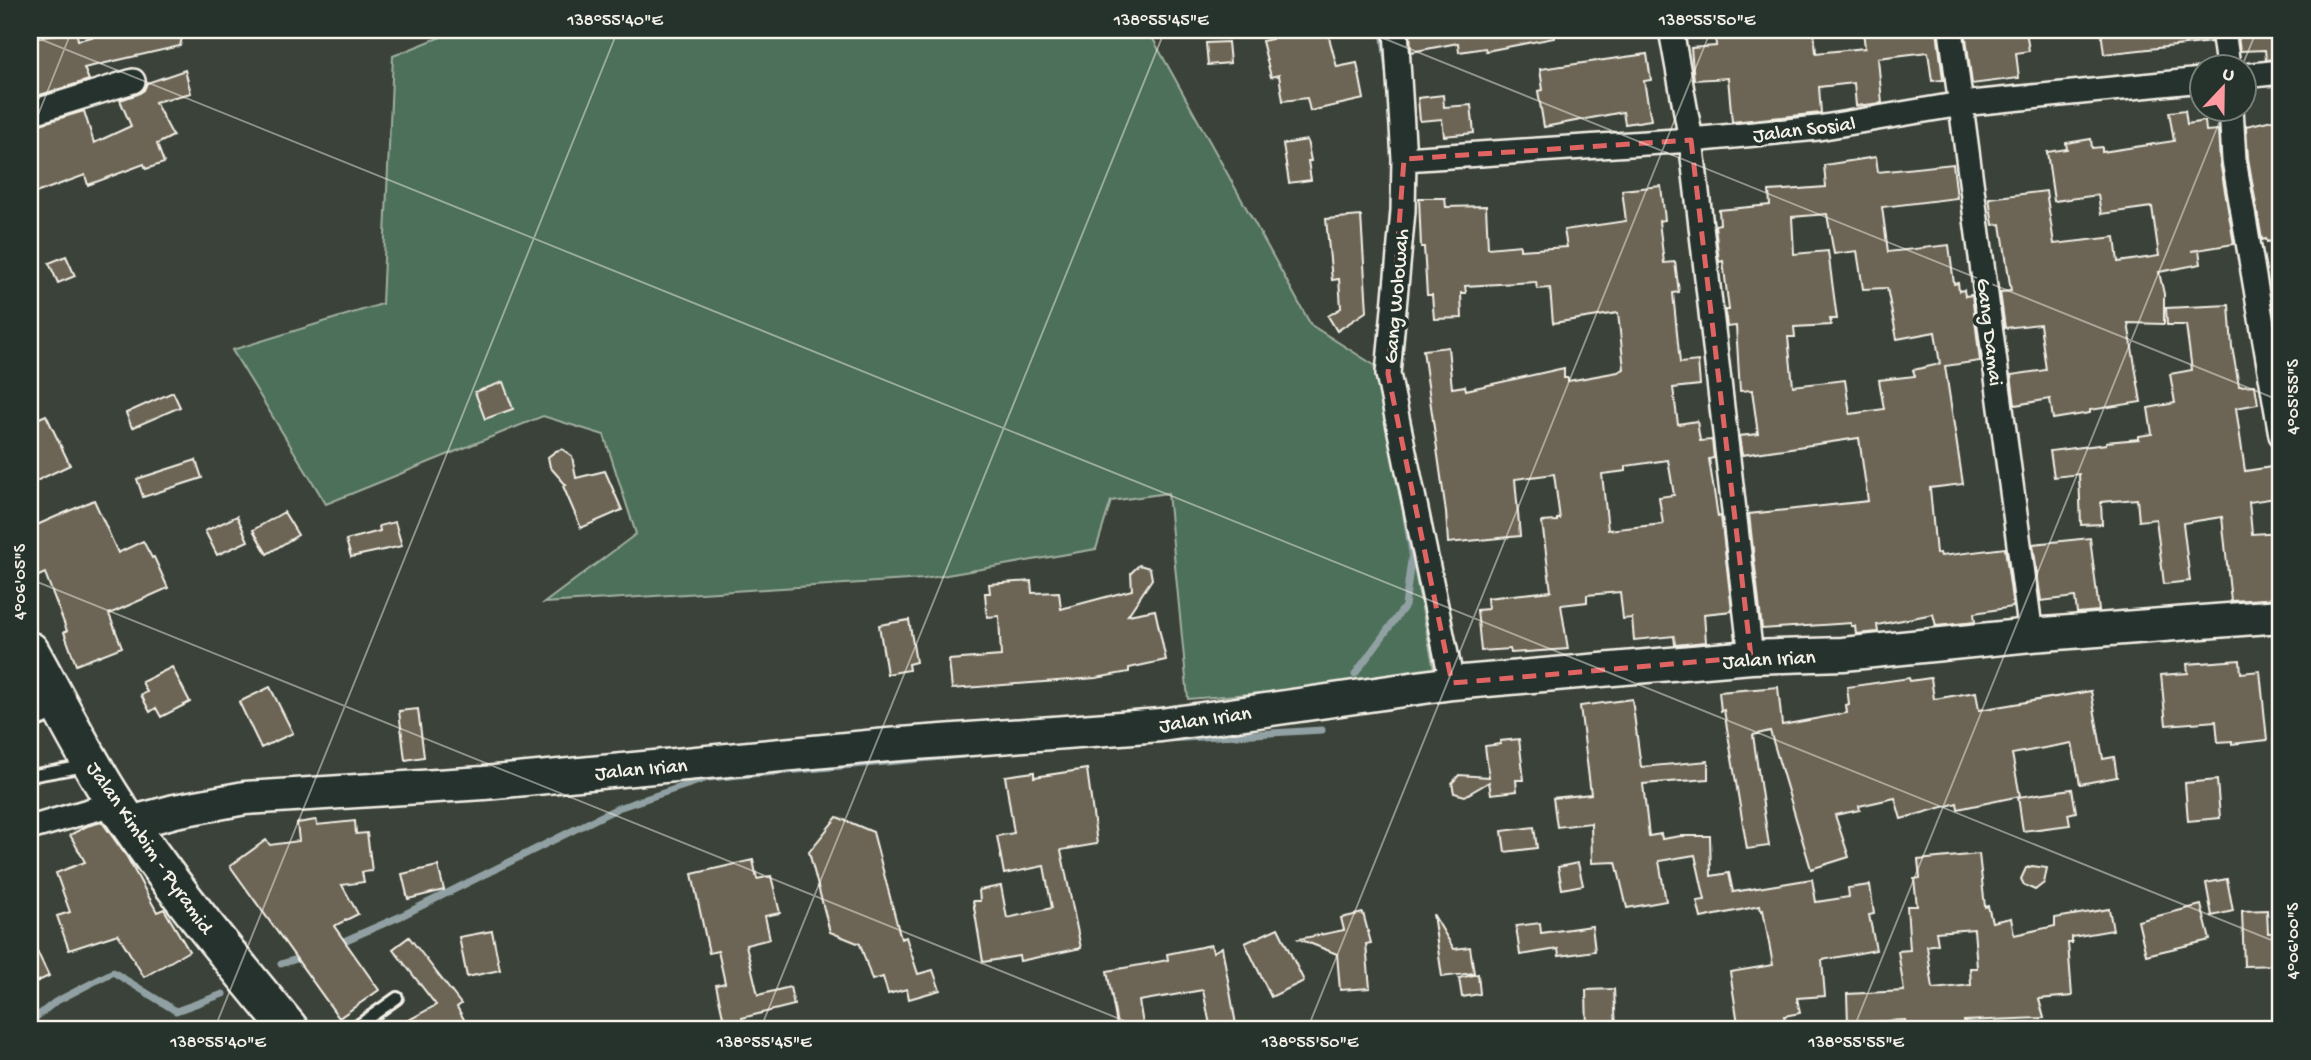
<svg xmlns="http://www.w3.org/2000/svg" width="2311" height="1060" font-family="'Gochi Hand',sans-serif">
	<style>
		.green { fill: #4e705a; stroke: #a1b0a1; stroke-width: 2 }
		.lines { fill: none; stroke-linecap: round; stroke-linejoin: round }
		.stream { stroke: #91a1a3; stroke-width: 7 }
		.building { fill: #6c6554; stroke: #f4f1e8; stroke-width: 2; fill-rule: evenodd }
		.service-casing { stroke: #f4f1e8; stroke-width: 16 }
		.minor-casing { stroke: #f4f1e8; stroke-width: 28 }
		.secondary-casing { stroke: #f4f1e8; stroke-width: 37 }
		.trunk-casing { stroke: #f4f1e8; stroke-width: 42 }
		.service { stroke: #26332d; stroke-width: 10 }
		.minor { stroke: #26332d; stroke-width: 23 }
		.secondary { stroke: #26332d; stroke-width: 32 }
		.trunk { stroke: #26332d; stroke-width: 37 }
		.marked { fill: none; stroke: #df6462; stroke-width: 5; stroke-dasharray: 14 9; stroke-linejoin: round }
		.ticks { fill: none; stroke: #f4f1e8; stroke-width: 2; stroke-opacity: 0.45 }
		.labels { text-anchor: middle; stroke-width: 7; stroke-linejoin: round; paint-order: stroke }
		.street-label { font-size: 21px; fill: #f4f1e8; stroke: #26332d }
		.neatline { fill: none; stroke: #f4f1e8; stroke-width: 2.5 }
		.ticks-label { font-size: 18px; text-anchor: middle; fill: #f4f1e8 }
	</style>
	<rect width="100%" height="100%" fill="#3b4239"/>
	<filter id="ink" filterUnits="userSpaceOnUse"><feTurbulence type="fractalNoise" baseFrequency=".0143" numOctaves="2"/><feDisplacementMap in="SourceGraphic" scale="14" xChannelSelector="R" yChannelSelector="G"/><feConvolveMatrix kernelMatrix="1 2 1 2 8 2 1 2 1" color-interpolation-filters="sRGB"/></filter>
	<g filter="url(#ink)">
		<path class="green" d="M458,30H1148L1311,325L1374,365L1436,679L1188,699L1168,493L1111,501L1096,549L924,579L544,603L636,534L604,435L543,416L326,504L232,350L382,304L393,56Z"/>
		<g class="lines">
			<path class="stream" d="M1383,30L1388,71
				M1355,674L1405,606L1412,553L1406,517
				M1167,739L1322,730
				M337,944L399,917L618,808L708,778L964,755
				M281,964L303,957
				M30,1022L55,1002L113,972L176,1011L223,994"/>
		</g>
		<path class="building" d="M76,30L78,40L123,30H184L180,46L84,68L89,80L30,98V40Z
			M1270,30H1327L1337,67L1357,63L1364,99L1310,111L1307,98L1283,101L1279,75L1271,77L1262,41L1272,39Z
			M1410,30H1554V38L1486,51L1485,48L1459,52L1458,43L1411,52Z
			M1715,30H1814L1816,53L1865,48L1863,30H1937L1943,80L1932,81L1928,52L1878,58L1882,103L1856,106L1854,83L1819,87L1821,113L1732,122L1728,78L1694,80L1691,48L1716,46Z
			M1965,30H2026L2029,51L2016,53L2019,78L1972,84Z
			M2101,30H2209L2211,42L2104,54Z
			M2237,30H2281V58L2266,60L2265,50L2240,51Z
			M1228,42L1230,63L1208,65L1206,43Z
			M1647,54L1651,80L1644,81L1651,120L1625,124L1623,112L1544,127L1538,91L1543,90L1540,69Z
			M185,70L191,93L155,102L173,136L157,144L164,163L146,169L144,164L88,185L85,175L30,195V127L84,111L94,143L131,126L120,100L138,94L144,90L147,83Z
			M1443,95L1444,107L1471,105L1474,133L1444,136L1442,119L1420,121L1418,98Z
			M2185,110L2187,124L2205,121L2206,131L2218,130L2220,162L2234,244L2191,251L2199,250L2201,264L2159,272L2164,294V324L2128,323L2141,402L2090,410V413L2053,419L2050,399L2015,405L2011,375L2046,370L2040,324L2005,328L2000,292L2011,291L2001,224L1993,225L1989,198L2046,191L2054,244L2115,237L2118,262L2159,256L2152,207L2101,214L2098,195L2054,201L2047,152L2067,149L2066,143L2091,139L2092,148L2102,147V152L2174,141L2169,112Z
			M2281,118V239L2267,242L2266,239L2262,240L2248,158L2246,126Z
			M1307,140L1311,161H1308L1311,180L1289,183L1283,144Z
			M1876,157L1878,172L1953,164L1957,198L1882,207L1888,252L1949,245L1954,284L1958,283L1959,291L1964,290L1965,296L1972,295L1980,361L1945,366L1963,484L1930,488L1936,554L1940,553L1941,556L2005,548L2013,607L1974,613L1975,622L1936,626L1933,614L1877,625L1878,632L1856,634L1855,626H1851V623L1762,629L1749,514L1868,501L1859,438L1742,455L1739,436L1758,434L1752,390L1740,391L1736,326L1727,327L1725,310H1729L1723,261L1719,262L1715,225L1720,224L1719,210L1770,205L1769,191L1826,187L1824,165ZM1827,214L1834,254L1857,251L1863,289L1887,288L1897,339L1935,332L1940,364L1913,370L1915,376L1879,380L1884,409L1850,414L1845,380L1793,386L1788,337H1795L1794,327L1831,325L1830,319H1837L1828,251L1794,254L1792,217Z
			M1661,186L1665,220L1659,221L1664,263L1675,262L1679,292L1673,293L1680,363L1698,361L1700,385L1673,388L1678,424L1697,421L1700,441L1712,440L1714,458L1709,459L1718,517L1721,516L1732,611L1704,614L1706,642L1675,645L1674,636L1634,640L1632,618L1623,619L1620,592L1587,595V602L1561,605L1568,649L1511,653L1510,649L1481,651L1477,610L1488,609L1487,598L1551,591L1542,522L1557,521V519H1560L1554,474L1515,479L1520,536L1448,543L1446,512L1423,350L1448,347L1452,388L1465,386L1466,390L1564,368V378H1568V381L1618,372L1624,369L1618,313L1553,323L1550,288L1537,289L1536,282L1465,286L1466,293H1461L1462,318L1434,319L1432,295H1427L1424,247H1421L1419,198H1445L1446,207L1486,206L1488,248L1520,245V250L1567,247L1564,230L1626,221L1622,190ZM1668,460L1674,495L1659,497L1663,524L1608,530L1602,474L1626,471V466Z
			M1361,216L1367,311L1337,331L1328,316L1341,308L1339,279L1332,280L1326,219Z
			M66,256L75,276L58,283L49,263Z
			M2229,305L2232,347L2239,386L2255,385L2258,404L2236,408L2245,471L2272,467L2276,498L2249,502L2252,534L2281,532V598L2231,601L2222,517L2183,523L2190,581L2164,584L2156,519L2139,521L2137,499L2101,502L2102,524L2081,525L2079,474L2054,477L2050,451L2106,444V442L2139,439V436L2152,434L2148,408L2175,403L2170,374L2192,370L2186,325H2167L2166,308Z
			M503,382L513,409L485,419L475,392Z
			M173,392L180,407L132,428L126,413Z
			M46,415L70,465L30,484V422Z
			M562,449L572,456L576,478L605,471L622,510L581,528L563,486L566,485L550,467L548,457L556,451Z
			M196,460L202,478L143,497L137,479Z
			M94,500L118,553L143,541L152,558L154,557L168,588L109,614L122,647L76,665L64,632L67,631L45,573L30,580V528Z
			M284,512L298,535L267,554L253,530Z
			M237,516L248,541L217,555L205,531Z
			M395,522L402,546L351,557L346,540L380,531L379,526Z
			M2090,538L2099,611L2077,613L2075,597L2041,601L2033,544Z
			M1139,565L1150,568L1152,579L1128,615L1155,610L1166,660L1129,668V672L1096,678L952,689L949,660L1001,656L999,616L987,617L985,593H990L989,584L1031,581L1032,593L1059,592L1061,609L1132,590L1131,573Z
			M909,620L916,662L908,664L909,670L887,674L879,625Z
			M2240,660L2241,673L2260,671L2267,740L2232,744V741L2218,742L2216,721L2166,725L2161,675L2188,673L2187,664Z
			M172,667L190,702L161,717L156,708L150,712L141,695L147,692L142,682Z
			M1909,678L1910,681L1931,678L1934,699L1976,692L1979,710L2091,691L2103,759L2114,757L2117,777L2080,784L2072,743L2012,754L2020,796L1958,809L1957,803L1901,819L1895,798L1859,806L1860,810L1835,815L1849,857L1811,869L1770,731L1753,735L1769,846L1747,849L1724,710L1721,711L1719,692L1778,687L1782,725L1847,713L1846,705L1849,704L1847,687Z
			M270,687L293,733L261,748L239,702Z
			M1632,699L1641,767L1708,761V779L1643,784L1649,836L1661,834L1662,839L1681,836H1710L1711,876L1729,873L1733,892L1812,879L1816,902L1849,897L1848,888L1870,885L1874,914L1869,915L1876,950L1822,960L1825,996L1797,998L1800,1013L1784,1016L1785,1021L1780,1022L1782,1030H1739L1730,972L1773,965L1763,910L1761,911L1760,906L1701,918L1697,901L1705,900L1695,855L1659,861L1666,901L1627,908L1616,862L1592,863L1591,823L1557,827L1553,798L1591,794L1580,706Z
			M418,709L424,757L405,760L399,711Z
			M1519,739L1524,780H1516L1517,791L1491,794L1489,782L1465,796L1454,793L1452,783L1459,775L1489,777L1485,746L1500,744V741Z
			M1087,769L1097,844L1061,850L1081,948L1020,961L1019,956L983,962L973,901H980L979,890L1001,886L1007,918L1052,908L1044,866L1004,874L997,836L1014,833L1005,776L1034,772V777Z
			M2217,780L2220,818L2188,821L2185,783Z
			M2072,789L2076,812L2068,814L2070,825L2023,831L2018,797Z
			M837,817L873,832L901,939L906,937L918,974L933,970L940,990L909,999L907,989L888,994L883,977L872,980L860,944L830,932L809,852Z
			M316,820L317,825L355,821L356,834L367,833L372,871L362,872L364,882L342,885L358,914L334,926L379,990L339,1018L230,866L266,840L270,845L299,841L297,823Z
			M102,822L127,857L157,912L164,909L189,951L144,977L118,934L69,950L57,916L70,912L56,873L85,862L70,835L87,826Z
			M1534,827L1537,848L1505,852L1502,831Z
			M1979,854L1985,907L1988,906L1992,922L2011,918L2014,935L2055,926V918L2109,909L2113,930L2072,937V943H2068L2072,996L2039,999L2044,1018L1964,1021L1965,1028L1907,1030L1905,1020L1848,1023L1847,994L1904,991L1898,951L1910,950L1907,906H1917L1914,879L1920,878L1918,860ZM1974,929L1977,968H1970L1971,985L1933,989L1927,946L1938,944L1936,932Z
			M753,860L757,879L771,876L780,913L765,916L770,939L746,945L758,995L790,987L794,1005L742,1018L746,1030H726L716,985L725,983L718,951L709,953L692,874Z
			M1578,863L1583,885L1562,889L1558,867Z
			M438,866L444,890L408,899L402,874Z
			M2032,866L2047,868L2044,883L2035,890L2024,885L2021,879L2026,868Z
			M2227,879L2233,911L2212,916L2206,883Z
			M2201,905L2210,940L2146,955L2138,921Z
			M2267,910L2268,933L2281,932V965L2244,966L2242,911Z
			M1363,913L1371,943L1366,944L1370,988L1340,990L1337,954L1299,939L1344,930L1341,918Z
			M1433,914L1454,949L1470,947L1474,973L1442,977Z
			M1540,923L1541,933L1592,926L1595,951L1559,956L1558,949L1520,955L1516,926Z
			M1278,928L1304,981L1271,997L1245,943Z
			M492,931L500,970L467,977L459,937Z
			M30,936L49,976L30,985Z
			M409,937L461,1004L457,1007L470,1030H391L436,1005L393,949Z
			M1211,945L1213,952L1222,947L1237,1030H1211L1203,990L1139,1001L1144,1030H1118L1107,971L1168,960L1167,954Z
			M1478,974L1480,994L1462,997L1459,978Z
			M1614,989L1616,1030H1587L1586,990Z"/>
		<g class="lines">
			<g class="service-casing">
				<path id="service" d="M30,724L56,713
					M30,776L85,766
					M352,1030L397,998"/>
			</g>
			<g class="minor-casing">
				<path id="minor" d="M1396,30L1404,159L1403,211L1388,374L1452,683
					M1671,30L1691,140L1751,657
					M1951,30L2031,635
					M2223,30L2228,66
					M2244,76L2281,72
					M2231,108L2234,160L2281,435
					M30,113L133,81
					M1404,159L1691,140L1818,128L1961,104L2202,80
					M30,828L116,803"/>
			</g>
			<g class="secondary-casing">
				<path id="secondary" d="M130,823L175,811L245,798L484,783L888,745L1161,725L1452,683L1751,657L1843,654L2031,635L2281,616"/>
			</g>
			<g class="trunk-casing">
				<path id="trunk" d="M30,651C58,701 83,753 114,801C166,881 229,956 290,1030"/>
			</g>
			<use href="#service" class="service"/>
			<use href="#minor" class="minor"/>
			<use href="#secondary" class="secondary"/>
			<use href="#trunk" class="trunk"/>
		</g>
	</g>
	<path class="marked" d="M1691,140L1751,657L1452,683L1388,374L1404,159Z"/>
	<path class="ticks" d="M1363,30L2281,401M30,35L2281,944M2242,66L2257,30M30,135L72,30M30,579L1147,1030M214,1030L618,30M760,1030L1165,30M1307,1030L1711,30M1853,1030L2225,108"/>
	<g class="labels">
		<g class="street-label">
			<text transform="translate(1804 128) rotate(-7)" y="7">Jalan Sosial</text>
			<text transform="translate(1395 296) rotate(-85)" y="7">Gang Wolowah</text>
			<text transform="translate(1991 332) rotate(83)" y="7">Gang Damai</text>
			<text transform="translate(1769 658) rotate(-3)" y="7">Jalan Irian</text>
			<text transform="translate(1205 718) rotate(-8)" y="7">Jalan Irian</text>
			<text transform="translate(641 768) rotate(-5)" y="7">Jalan Irian</text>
			<text transform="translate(151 847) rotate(55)" y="7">Jalan Kimbim - Pyramid</text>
		</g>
	</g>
	<rect width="2311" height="1060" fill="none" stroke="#26332d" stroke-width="77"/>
	<g transform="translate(2223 88) rotate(22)"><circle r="33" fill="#26332d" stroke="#787f78" stroke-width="2"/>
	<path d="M0-5L12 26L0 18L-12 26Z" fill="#ff9aa2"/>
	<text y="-10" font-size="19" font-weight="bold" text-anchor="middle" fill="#f4f1e8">U</text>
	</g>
	<rect x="38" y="38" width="2234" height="983" class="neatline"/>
	<g class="ticks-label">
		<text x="615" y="25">138°55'40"E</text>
		<text x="1161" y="25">138°55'45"E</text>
		<text x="1707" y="25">138°55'50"E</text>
		<text transform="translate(2292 397) rotate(-90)" y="6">4°05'55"S</text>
		<text transform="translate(19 582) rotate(-90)" y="6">4°06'05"S</text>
		<text transform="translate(2292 941) rotate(-90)" y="6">4°06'00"S</text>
		<text x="218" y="1047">138°55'40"E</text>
		<text x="764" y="1047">138°55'45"E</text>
		<text x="1310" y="1047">138°55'50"E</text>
		<text x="1856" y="1047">138°55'55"E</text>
	</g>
</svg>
